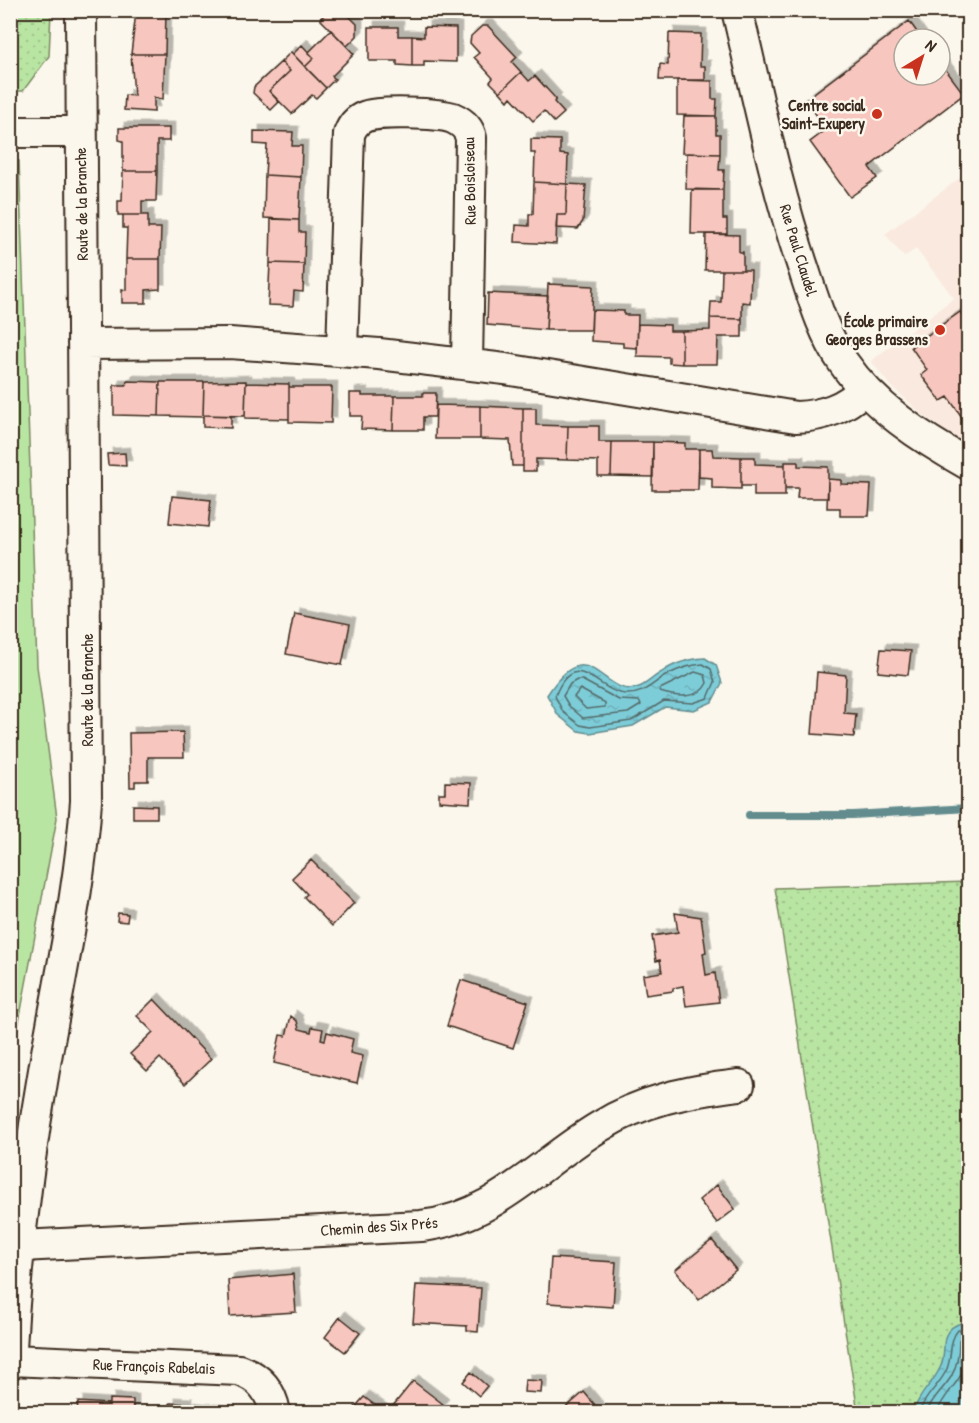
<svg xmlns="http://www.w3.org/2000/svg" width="979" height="1423" font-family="'Patrick Hand',sans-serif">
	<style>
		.built { fill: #fae9de }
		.grass { fill: url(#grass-dots); stroke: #7a8860; stroke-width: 1.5 }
		.garden { fill: #b9e5a3; stroke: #7a8860; stroke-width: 1.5 }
		.water { fill: url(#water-ripples); stroke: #638c8e; stroke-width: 1.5 }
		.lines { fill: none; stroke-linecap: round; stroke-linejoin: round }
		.shore { stroke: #556b69; stroke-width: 1.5 }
		.stream { stroke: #638c8e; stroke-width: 8 }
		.building { fill: #f7c7bf; stroke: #3b2a1e; stroke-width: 1.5; filter: url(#shadow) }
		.street-casing { stroke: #3b2a1e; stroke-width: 34 }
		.street { stroke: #fbf7ec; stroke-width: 30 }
		.poi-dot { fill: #c8321e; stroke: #fbf7ec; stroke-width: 2 }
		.labels { text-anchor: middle; stroke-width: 5; stroke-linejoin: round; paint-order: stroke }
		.poi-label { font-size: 16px; font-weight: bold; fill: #3b2a1e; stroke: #fbf7ec; text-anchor: end }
		.street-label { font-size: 16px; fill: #3b2a1e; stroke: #fbf7ec }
	</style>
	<defs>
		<pattern id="grass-dots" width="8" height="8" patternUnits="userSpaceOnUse" patternTransform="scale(1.5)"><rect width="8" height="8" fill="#b9e5a3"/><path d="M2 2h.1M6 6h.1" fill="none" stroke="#a0c58c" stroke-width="1.8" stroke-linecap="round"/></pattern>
		<pattern id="water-ripples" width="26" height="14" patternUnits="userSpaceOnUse" patternTransform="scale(1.5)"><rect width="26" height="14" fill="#7dcdd9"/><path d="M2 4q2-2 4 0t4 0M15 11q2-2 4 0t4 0" fill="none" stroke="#6db0ba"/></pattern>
		<filter id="shadow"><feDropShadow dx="5.5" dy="-5.5" stdDeviation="0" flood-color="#0004"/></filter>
	</defs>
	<rect width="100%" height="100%" fill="#fbf7ec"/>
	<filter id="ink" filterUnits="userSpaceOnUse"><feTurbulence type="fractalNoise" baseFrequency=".0167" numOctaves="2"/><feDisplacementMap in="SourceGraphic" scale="12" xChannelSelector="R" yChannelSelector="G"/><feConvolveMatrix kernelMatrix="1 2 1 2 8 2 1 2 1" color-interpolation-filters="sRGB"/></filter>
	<g filter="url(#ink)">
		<path class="built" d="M968,172V443L948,433L923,415L889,384L871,361L954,298L916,249L904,257L885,234Z"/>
		<path class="grass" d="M10,11H51L49,56L23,91H11Z
			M968,882V1412H858L775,888Z"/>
		<path class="garden" d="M11,161H19L37,666L57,818L11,1064Z"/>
		<path class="water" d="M705,658L716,665L722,683L712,702L694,710L665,707L633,726L590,733L578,731L558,715L547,695C590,627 603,701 639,687C647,684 654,676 662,672C674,663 690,659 705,658Z
			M964,1322L968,1326V1412H913C921,1390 932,1385 940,1368C946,1356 942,1345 946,1335C949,1327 957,1324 964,1322Z"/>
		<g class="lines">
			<path class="shore" d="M703,664L711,669L715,682L708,698L693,703L664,701L631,721L590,727L580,725L563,712L555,696C575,645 597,692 626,694C644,695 652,683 667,675C678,669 691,665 703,664Z
				M695,672L705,675L707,683C699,700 676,697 660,692V689Z
				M577,680H582L619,700L639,701L641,705L628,713L583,718L569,706L563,696L570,684Z
				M580,689L605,703V707L586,709L574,697Z
				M919,1412C926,1394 938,1387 946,1371C953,1357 948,1341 958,1330H968
				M927,1412C932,1397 943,1390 951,1377C958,1365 959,1353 959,1340L968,1337
				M937,1412C947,1388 968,1378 968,1348"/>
			<path class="stream" d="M749,815H853L968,808"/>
		</g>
		<path class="building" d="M156,10L166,12L165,54H131L136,12L127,10Z
			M329,10H343L357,24V36L347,46L320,19Z
			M909,21L922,39H904V75H940V62L964,94L869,167L877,178L850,197L810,142L827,129L805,100Z
			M482,26H488L517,57L512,62L521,72L500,92L490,82L493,78L474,57L479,53L470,43L471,36Z
			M369,27H398V36H412V66L397,65V61H369Z
			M424,27L456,28V62L424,61V66H412V36L424,37Z
			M331,30L354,54L332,76L335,79L326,88L305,67L314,58L308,53Z
			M669,33L701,34L700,66H705V80H659L660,64L668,65Z
			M302,45L314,58L305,67L293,54Z
			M291,52L326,88L316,98L312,95L292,114L269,91L290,71L281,62Z
			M131,54H165L163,99L154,98V112L124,110L125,95L134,96Z
			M281,62L290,71L269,91L279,102L271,110L253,93L254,87Z
			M521,72L529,81L535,76L556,99L554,102L564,113L554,122L544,111L533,121L511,97L508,101L500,92Z
			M677,80L712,81V99H717L716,116L677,115Z
			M684,116H716V134H720V154L682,153Z
			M119,128H169V141H157V171H123V141L119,140Z
			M254,131L293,132L292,146H302L301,177L265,175L267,145L254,144Z
			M531,139L560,140V154L568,155L567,184L534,182L535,153H531Z
			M687,153L720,154L719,170H724L723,190L686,189Z
			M123,171H157L156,201H142V215H118V201H122Z
			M265,175L301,177L299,220L264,218Z
			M534,182L567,184L566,215H557L556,244L515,242L516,225L529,226V214H533Z
			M567,184L586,185L583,221L578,229L556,228L557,215H566Z
			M692,190H723V219H727V234H691Z
			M123,215H148V228H161L160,259H126L127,228H123Z
			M271,219L299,220V232H305L304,264L270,263Z
			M706,234L739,235V252H743V270H705Z
			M126,259H160V289L146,290V303H122V289L126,290Z
			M270,263L304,264L303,292L294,291L293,306L268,305Z
			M722,270H751L750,303L742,302V319L710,318L711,302H721Z
			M548,284L593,286L591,330H546Z
			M488,293L548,296L546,330L487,325Z
			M592,310L624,311V315H638L637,348L623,347V343L591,341Z
			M960,312L968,322V417L964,420L948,397L941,401L921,375L927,370L911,347Z
			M710,318L742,319V337H718L717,364H682V331L710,330Z
			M638,324L670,325V331H682V364L669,363V357L637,356Z
			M127,381L160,382L159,416L114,415V385H126Z
			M246,381L245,416L203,415L204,382Z
			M160,382H204L203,417L159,416Z
			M246,383L289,384V419L245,418Z
			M289,387H332L331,423L289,422Z
			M350,393H362V396H394L393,430L361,429L362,416H350Z
			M423,393H436L435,417H423V430H393L394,396H423Z
			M436,405L480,406V439H435Z
			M480,406L523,408V466H512L510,440L480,439Z
			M523,408H536V425L568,426L567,460L536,459V471H523Z
			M203,415L231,416V428L203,427Z
			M568,426H599V442H612L611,476H598V461L567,460Z
			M612,442H653V477L611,476Z
			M653,442L685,443V449H699L698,490H652Z
			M699,449H712L713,456L741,457V489L712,488V478L699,477Z
			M125,453L126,466L108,465L107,454Z
			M741,457H755V464L785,465V496H754V486H741Z
			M785,462H798V466L828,467V498H797L798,488H785Z
			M828,479L841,480V484L871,485L869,516H840V508H827Z
			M172,496L211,500L208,527L169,523Z
			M294,613L350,624L342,665L286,654Z
			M881,649L911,651L908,675L878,672Z
			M817,672L846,675L844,713L856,714L854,737L812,734Z
			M183,732L184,757H148V781H135V787H130L129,733Z
			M445,782L471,783L470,803L439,801V793H445Z
			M133,805L157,806V818H133Z
			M311,860L354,903L332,926L304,897L307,894L292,878Z
			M118,913L128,914L127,922L117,921Z
			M675,913L701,917L706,952L703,953L706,975L715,973L719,1002L686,1006L683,986L673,988V991L646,995L643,975L662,972L660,960L656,961L652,936L678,932Z
			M461,980L528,1002L513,1048L447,1026Z
			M154,999L211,1059L185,1084L160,1058L147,1071L130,1054L153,1032L137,1016Z
			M291,1016L297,1021L299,1029L311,1032L312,1027L323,1029L321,1039L325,1040L327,1032L353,1039L350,1053L363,1056L357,1083L274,1063L280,1035L286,1036Z
			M717,1185L735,1209L717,1223L699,1200Z
			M712,1240L736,1270L699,1300L675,1270Z
			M551,1258L616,1262L613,1307L548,1303Z
			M293,1274L296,1312L230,1316L228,1280Z
			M416,1285L481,1288L478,1332L467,1331V1326L413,1323Z
			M340,1317L360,1333L345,1352L325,1337Z
			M471,1372L487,1386L479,1396L463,1382Z
			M525,1380L542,1381L541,1393L524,1392Z
			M413,1381L443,1404L436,1412H388Z
			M584,1392L601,1412H565L563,1410Z
			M364,1397L384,1412H351Z
			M109,1399L133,1400V1412H77L78,1402L109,1404Z
			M170,1403L187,1404V1408L233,1412H170Z"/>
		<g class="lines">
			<g class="street-casing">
				<path id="street" d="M737,10C758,97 775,185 804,270C814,301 824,334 843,362C874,407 921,438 968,464
					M10,132H80
					M83,344L230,343L379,354L505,369L796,417C824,416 844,408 865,389
					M342,350L349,134C352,126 357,120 364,117C377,111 439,113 453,118C462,122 469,128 471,138L467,364
					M21,1246L421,1226C494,1218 539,1163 599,1127C642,1100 689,1091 739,1085
					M11,1360L239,1370C260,1377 271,1391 275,1412
					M10,1364C15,1266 27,1167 44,1070C59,981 80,891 86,801L81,10"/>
			</g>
			<use href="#street" class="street"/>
		</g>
	</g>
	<g class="poi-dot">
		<circle cx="877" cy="114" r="6"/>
		<circle cx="940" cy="330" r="6"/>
	</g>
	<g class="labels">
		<g class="poi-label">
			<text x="865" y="111">Centre social<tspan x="865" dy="18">Saint-Exupery</tspan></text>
			<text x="928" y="327">École primaire<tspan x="928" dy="18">Georges Brassens</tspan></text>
		</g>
		<g class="street-label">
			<text transform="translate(469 181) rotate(-91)" y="6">Rue Boisloiseau</text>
			<text transform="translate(81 204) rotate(-91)" y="6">Route de la Branche</text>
			<text transform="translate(799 250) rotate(73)" y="6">Rue Paul Claudel</text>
			<text transform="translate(87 690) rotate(-90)" y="6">Route de la Branche</text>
			<text transform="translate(379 1226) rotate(-4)" y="6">Chemin des Six Prés</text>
			<text transform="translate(154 1366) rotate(2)" y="6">Rue François Rabelais</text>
		</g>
	</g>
	<rect width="979" height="1423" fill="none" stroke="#fbf7ec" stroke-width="36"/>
	<rect x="18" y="18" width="943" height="1387" fill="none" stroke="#3b2a1e" stroke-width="2" filter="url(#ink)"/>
	<g transform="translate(922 57) rotate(38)"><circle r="28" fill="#fbf7ec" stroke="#aea59a" stroke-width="1.5"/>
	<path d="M0-4.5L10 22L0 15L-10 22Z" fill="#c8321e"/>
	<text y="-9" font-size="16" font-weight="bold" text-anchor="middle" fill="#3b2a1e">N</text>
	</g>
</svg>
